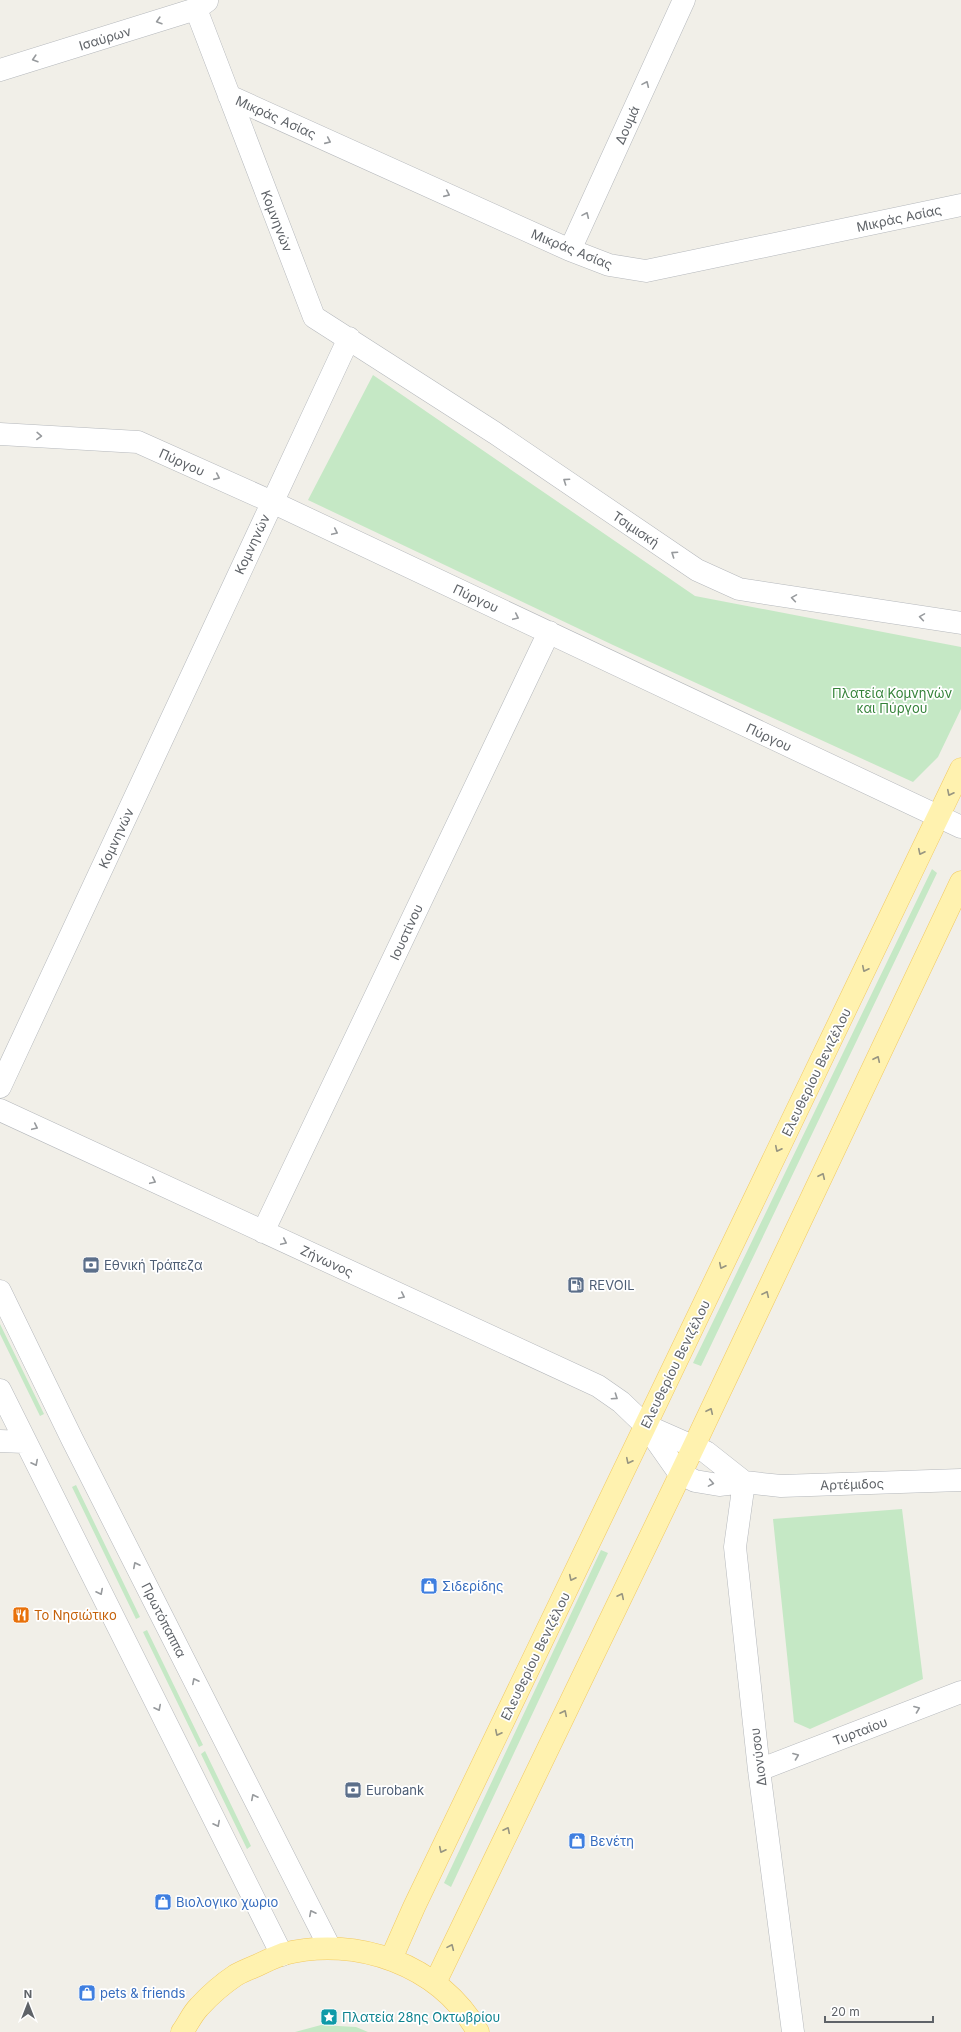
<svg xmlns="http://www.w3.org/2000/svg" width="961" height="2032" font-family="Inter,sans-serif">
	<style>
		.green { fill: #c5e8c5 }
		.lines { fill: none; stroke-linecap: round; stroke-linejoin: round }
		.minor-casing { stroke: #b5b8bc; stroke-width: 23 }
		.major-casing { stroke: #f2c960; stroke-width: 23 }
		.minor { stroke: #fff; stroke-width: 22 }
		.major { stroke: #fff2af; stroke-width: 22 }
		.oneway { stroke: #979a9d }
		.oneway2 { stroke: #979581 }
		.labels { text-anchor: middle; stroke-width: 3.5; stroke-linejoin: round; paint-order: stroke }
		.street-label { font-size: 13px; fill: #5f6368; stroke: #fff }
		.park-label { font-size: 13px; fill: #348238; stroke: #fff }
		.service-label { font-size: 13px; fill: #4e5e75; stroke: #fff; text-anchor: start }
		.shop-label { font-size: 13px; fill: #366cbe; stroke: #fff; text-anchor: start }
		.food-label { font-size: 13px; fill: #c56008; stroke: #fff; text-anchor: start }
		.culture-label { font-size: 13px; fill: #0d838f; stroke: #fff; text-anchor: start }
	</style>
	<rect width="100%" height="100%" fill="#f1efe8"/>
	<path class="green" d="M373,375L695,596L961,647V709L938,757L913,782L613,645L308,500Z
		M932,869L937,873L701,1366L693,1363Z
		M0,1324L44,1414L40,1416L0,1334Z
		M76,1485L140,1617L136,1619L72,1487Z
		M902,1509L923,1679L810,1729L794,1722L773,1519Z
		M601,1550L608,1553L451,1887L444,1883Z
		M147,1630L203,1745L199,1747L143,1632Z
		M205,1751L251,1846L247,1849L201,1754Z
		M321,2025L356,2027L368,2032H295Z"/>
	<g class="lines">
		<g class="minor-casing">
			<path id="minor" d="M196,9L314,317L495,433L697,570L739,589L961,623
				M0,70L196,9L207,1
				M229,96L570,250L609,265L646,271L961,205
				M570,250L684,0
				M0,434L138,442L272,502L961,827
				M0,1087L349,338
				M0,1110L598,1386L621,1402L646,1426L679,1473L695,1481L719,1485L744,1482L781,1486L961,1480
				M263,1232L549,632
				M0,1291L72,1439L330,1948
				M0,1390L282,1955
				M647,1426L706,1452L744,1482
				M0,1441L24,1442
				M744,1482L735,1547L759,1770L793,2032
				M759,1770L961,1692"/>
		</g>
		<g class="major-casing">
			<path id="major" d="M391,1959L414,1907L961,769
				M435,1983L694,1446L961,882
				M182,2032C188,2024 192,2014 199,2007C209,1996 224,1983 236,1975C243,1971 251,1968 258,1965C266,1961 275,1957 283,1954C357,1935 440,1965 478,2032"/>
		</g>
		<use href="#minor" class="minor"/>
		<use href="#major" class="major"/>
	</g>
	<defs><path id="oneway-chevron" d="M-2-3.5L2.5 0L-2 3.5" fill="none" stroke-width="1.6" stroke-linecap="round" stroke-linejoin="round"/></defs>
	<g class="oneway">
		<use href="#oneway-chevron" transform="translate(159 21) rotate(163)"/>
		<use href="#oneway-chevron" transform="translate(35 59) rotate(163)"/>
		<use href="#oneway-chevron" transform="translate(646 84) rotate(-66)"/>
		<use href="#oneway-chevron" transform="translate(328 141) rotate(24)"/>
		<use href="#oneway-chevron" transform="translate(447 194) rotate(24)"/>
		<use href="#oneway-chevron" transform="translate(586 215) rotate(-66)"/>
		<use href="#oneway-chevron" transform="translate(39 436) rotate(2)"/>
		<use href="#oneway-chevron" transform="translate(217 477) rotate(24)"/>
		<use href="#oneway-chevron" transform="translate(566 481) rotate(-146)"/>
		<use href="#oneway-chevron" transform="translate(335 532) rotate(25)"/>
		<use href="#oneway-chevron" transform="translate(674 554) rotate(-146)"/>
		<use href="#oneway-chevron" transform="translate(794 598) rotate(-171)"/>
		<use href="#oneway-chevron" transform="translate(516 617) rotate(25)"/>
		<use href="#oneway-chevron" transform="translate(922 617) rotate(-171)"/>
		<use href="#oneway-chevron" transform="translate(35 1127) rotate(25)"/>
		<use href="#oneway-chevron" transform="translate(153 1181) rotate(25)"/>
		<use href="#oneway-chevron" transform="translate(284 1242) rotate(25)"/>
		<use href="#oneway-chevron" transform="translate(402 1296) rotate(25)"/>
		<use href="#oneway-chevron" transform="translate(615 1397) rotate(34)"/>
		<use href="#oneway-chevron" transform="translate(35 1463) rotate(63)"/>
		<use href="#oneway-chevron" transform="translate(711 1483) rotate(10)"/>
		<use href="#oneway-chevron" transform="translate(136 1565) rotate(-117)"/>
		<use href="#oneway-chevron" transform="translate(100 1592) rotate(63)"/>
		<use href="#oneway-chevron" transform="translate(195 1681) rotate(-117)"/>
		<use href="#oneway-chevron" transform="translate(158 1708) rotate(63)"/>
		<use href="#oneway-chevron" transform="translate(917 1709) rotate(-21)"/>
		<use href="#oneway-chevron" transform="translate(796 1756) rotate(-21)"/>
		<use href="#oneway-chevron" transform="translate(254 1797) rotate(-117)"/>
		<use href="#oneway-chevron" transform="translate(217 1824) rotate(63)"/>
		<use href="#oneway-chevron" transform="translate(312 1913) rotate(-117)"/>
	</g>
	<g class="oneway2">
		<use href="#oneway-chevron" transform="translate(950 793) rotate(116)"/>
		<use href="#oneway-chevron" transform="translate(921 852) rotate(116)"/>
		<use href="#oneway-chevron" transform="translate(865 969) rotate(116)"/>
		<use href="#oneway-chevron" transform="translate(877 1059) rotate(-65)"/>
		<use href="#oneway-chevron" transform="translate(778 1149) rotate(116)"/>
		<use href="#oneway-chevron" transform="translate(822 1176) rotate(-65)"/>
		<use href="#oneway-chevron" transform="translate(722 1266) rotate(116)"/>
		<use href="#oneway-chevron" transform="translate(766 1294) rotate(-65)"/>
		<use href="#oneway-chevron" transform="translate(710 1411) rotate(-65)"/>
		<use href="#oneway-chevron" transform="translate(629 1461) rotate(116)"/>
		<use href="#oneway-chevron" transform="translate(572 1578) rotate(116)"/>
		<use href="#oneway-chevron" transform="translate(621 1596) rotate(-64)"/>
		<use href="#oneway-chevron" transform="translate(564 1713) rotate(-64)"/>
		<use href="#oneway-chevron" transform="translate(498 1733) rotate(116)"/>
		<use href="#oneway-chevron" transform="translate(507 1830) rotate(-64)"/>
		<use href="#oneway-chevron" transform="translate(442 1850) rotate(116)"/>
		<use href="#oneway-chevron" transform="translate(451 1947) rotate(-66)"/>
	</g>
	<defs>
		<g id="bank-square" transform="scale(0.9)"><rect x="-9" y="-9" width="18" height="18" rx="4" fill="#5c6f8a" stroke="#fff"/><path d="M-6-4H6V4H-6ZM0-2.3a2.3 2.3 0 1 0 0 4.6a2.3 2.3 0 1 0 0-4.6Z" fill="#fff"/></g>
		<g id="fuel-square" transform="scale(0.9)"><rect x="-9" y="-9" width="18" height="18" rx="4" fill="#5c6f8a" stroke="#fff"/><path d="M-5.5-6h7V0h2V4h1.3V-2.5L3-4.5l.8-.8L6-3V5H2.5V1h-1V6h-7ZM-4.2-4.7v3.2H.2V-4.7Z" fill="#fff"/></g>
		<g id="shop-square" transform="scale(0.9)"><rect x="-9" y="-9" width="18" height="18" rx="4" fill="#3f7fe0" stroke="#fff"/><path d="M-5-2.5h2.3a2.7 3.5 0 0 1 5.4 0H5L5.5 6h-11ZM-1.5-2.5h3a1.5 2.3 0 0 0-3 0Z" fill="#fff"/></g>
		<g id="restaurant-square" transform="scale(0.9)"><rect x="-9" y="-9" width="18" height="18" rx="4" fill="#e8710a" stroke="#fff"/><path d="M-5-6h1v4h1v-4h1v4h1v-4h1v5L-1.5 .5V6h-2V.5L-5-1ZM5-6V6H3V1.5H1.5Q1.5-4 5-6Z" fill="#fff"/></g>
		<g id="sight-square" transform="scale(0.9)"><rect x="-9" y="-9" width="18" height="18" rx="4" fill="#0f9aa8" stroke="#fff"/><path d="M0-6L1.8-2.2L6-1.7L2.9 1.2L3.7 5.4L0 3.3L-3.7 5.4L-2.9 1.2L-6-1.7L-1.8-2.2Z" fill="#fff"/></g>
	</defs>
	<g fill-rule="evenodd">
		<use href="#bank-square" x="91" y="1265"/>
		<use href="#fuel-square" x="576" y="1285"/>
		<use href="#shop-square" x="429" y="1586"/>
		<use href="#restaurant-square" x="21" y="1615"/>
		<use href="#bank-square" x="353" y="1790"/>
		<use href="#shop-square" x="577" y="1841"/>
		<use href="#shop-square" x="163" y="1902"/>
		<use href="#shop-square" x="87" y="1993"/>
		<use href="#sight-square" x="329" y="2017"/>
	</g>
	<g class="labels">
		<g class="street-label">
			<text transform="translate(105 38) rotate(-17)" y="5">Ισαύρων</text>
			<text transform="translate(276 117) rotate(24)" y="5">Μικράς Ασίας</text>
			<text transform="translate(627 125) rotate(-66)" y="5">Δουμά</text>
			<text transform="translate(899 218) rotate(-12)" y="5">Μικράς Ασίας</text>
			<text transform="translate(277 221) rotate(69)" y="5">Κομνηνών</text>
			<text transform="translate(572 249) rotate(22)" y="5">Μικράς Ασίας</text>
			<text transform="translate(182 462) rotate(24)" y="5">Πύργου</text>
			<text transform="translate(636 529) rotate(34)" y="5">Τσιμισκή</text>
			<text transform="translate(252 544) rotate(-65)" y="5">Κομνηνών</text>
			<text transform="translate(476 598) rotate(25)" y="5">Πύργου</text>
			<text transform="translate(769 737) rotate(25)" y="5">Πύργου</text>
			<text transform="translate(116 838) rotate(-65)" y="5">Κομνηνών</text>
			<text transform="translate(406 932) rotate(-65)" y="5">Ιουστίνου</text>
			<text transform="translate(816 1072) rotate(-64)" y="5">Ελευθερίου Βενιζέλου</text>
			<text transform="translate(327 1261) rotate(25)" y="5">Ζήνωνος</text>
			<text transform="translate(675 1364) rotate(-64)" y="5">Ελευθερίου Βενιζέλου</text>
			<text transform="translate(852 1484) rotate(-2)" y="5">Αρτέμιδος</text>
			<text transform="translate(164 1620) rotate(63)" y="5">Πρωτόπαππα</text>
			<text transform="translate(535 1656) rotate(-64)" y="5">Ελευθερίου Βενιζέλου</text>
			<text transform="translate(860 1731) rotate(-21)" y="5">Τυρταίου</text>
			<text transform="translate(758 1757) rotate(-97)" y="5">Διονύσου</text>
		</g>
		<g class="park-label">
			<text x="892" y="698">Πλατεία Κομνηνών<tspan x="892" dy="15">και Πύργου</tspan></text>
		</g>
		<g class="service-label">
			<text x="104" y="1270">Εθνική Τράπεζα</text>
			<text x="589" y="1290">REVOIL</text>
			<text x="366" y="1795">Eurobank</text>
		</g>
		<g class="shop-label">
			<text x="442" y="1591">Σιδερίδης</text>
			<text x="590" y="1846">Βενέτη</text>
			<text x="176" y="1907">Βιολογικο χωριο</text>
			<text x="100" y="1998">pets &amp; friends</text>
		</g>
		<g class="food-label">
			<text x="34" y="1620">Το Νησιώτικο</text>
		</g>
		<g class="culture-label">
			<text x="342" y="2022">Πλατεία 28ης Οκτωβρίου</text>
		</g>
	</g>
	<g transform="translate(28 2004)" stroke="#ffffff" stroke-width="3" paint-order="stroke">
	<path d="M0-3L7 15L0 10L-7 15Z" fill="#5f6368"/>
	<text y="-6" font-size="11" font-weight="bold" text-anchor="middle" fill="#5f6368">N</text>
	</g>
	<path d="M825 2016v6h108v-6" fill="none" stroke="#5f6368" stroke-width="2"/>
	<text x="831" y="2016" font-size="12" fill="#5f6368" stroke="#ffffff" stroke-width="3" paint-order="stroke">20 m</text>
</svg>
